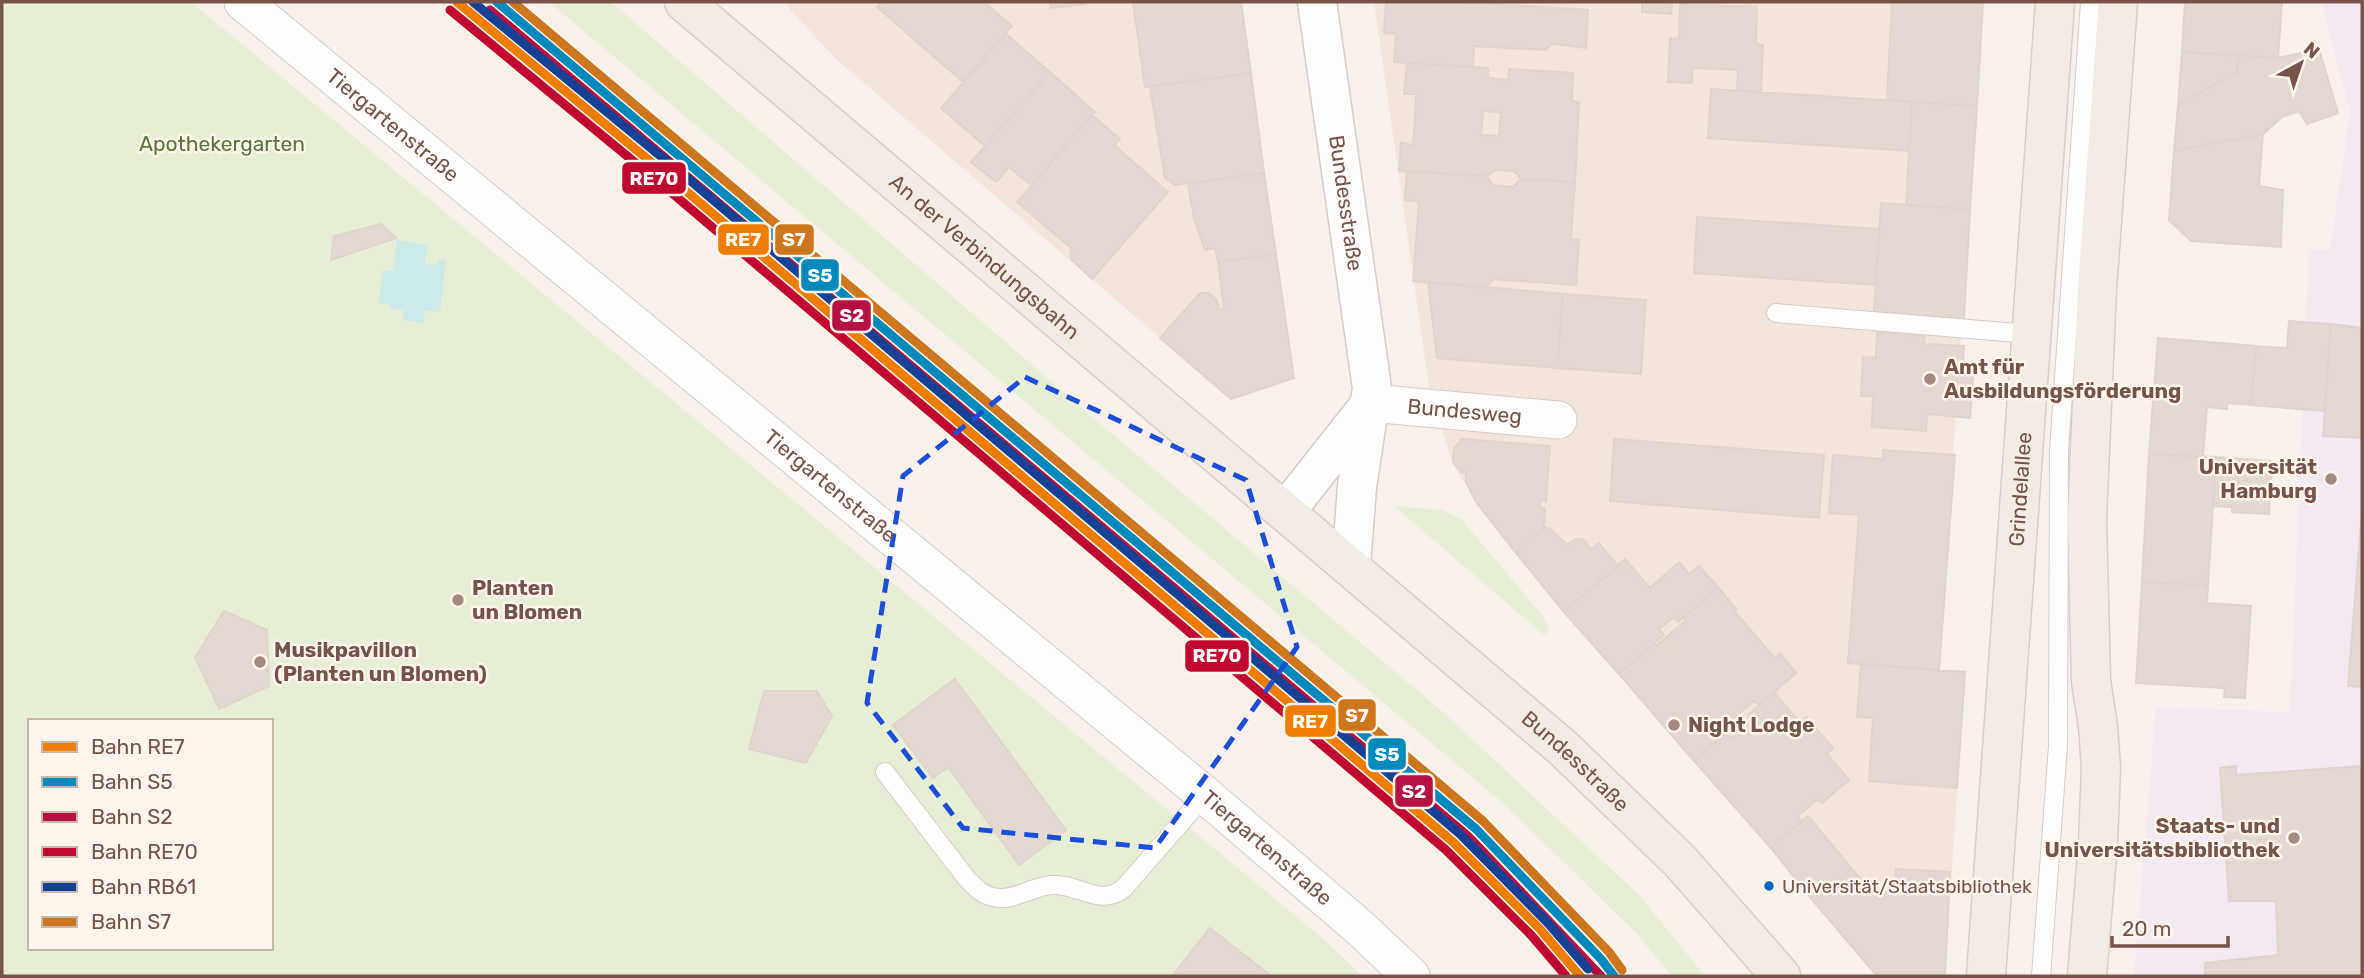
<svg xmlns="http://www.w3.org/2000/svg" width="2364" height="978" font-family="Rubik,sans-serif">
	<style>
		.residential { fill: #f3e5db }
		.education { fill: #f2e9f3 }
		.green { fill: #e7eed6; fill-rule: evenodd }
		.water { fill: #cde9e8 }
		.building { fill: #e4d8d2; stroke: #e1d3cd; stroke-width: 2; fill-rule: evenodd }
		.lines { fill: none; stroke-linecap: round; stroke-linejoin: round }
		.service-casing { stroke: #d6ccc8; stroke-width: 20 }
		.minor-casing { stroke: #d6ccc8; stroke-width: 39 }
		.tertiary-casing { stroke: #d6ccc8; stroke-width: 41 }
		.primary-casing { stroke: #d9cec9; stroke-width: 41 }
		.service { stroke: #fefdfc; stroke-width: 18 }
		.minor { stroke: #fefdfc; stroke-width: 37 }
		.tertiary { stroke: #fefdfc; stroke-width: 38 }
		.primary { stroke: #f3ece5; stroke-width: 38 }
		.rail-1-casing { stroke: #fff5ec; stroke-width: 14 }
		.rail-2-casing { stroke: #fff5ec; stroke-width: 14 }
		.rail-3-casing { stroke: #fff5ec; stroke-width: 14 }
		.rail-4-casing { stroke: #fff5ec; stroke-width: 14 }
		.rail-5-casing { stroke: #fff5ec; stroke-width: 14 }
		.rail-6-casing { stroke: #fff5ec; stroke-width: 14 }
		.rail-1 { stroke: #ef7d00; stroke-width: 9 }
		.rail-2 { stroke: #0089bb; stroke-width: 9 }
		.rail-3 { stroke: #b51143; stroke-width: 9 }
		.rail-4 { stroke: #c10831; stroke-width: 9 }
		.rail-5 { stroke: #164194; stroke-width: 9 }
		.rail-6 { stroke: #cc7720; stroke-width: 9 }
		.marked { fill: none; stroke: #1d4ed8; stroke-width: 5; stroke-dasharray: 14 9; stroke-linejoin: round }
		.poi-dot { fill: #a48b82; stroke: #fff5ec; stroke-width: 2.5 }
		.bus-dot { fill: #0065bd; stroke: #fff5ec; stroke-width: 2.5 }
		.labels { text-anchor: middle; stroke-width: 5; stroke-linejoin: round; paint-order: stroke }
		.bus-label { font-size: 19px; fill: #76544a; stroke: #fff5ec; text-anchor: start }
		.street-label { font-size: 21px; fill: #76544a; stroke: #fff5ec }
		.park-label { font-size: 21px; fill: #57763f; stroke: #fff5ec }
		.poi-label { font-size: 21px; font-weight: bold; fill: #76544a; stroke: #fff5ec; text-anchor: start }
		.line-badge { stroke: #fff5ec; stroke-width: 2.5 }
		.badge-label { font-size: 19px; text-anchor: middle; font-weight: bold; fill: #fff }
	</style>
	<rect width="100%" height="100%" fill="#f8f1eb"/>
	<path class="residential" d="M785,2H1241L1294,378L1231,399L836,59L791,11Z
		M1374,2H1983L1939,670L1965,672L1945,976H1877L1771,848L1516,553L1476,502L1452,462L1429,386Z"/>
	<path class="education" d="M2324,2H2362V976H2134L2156,707L2290,712L2309,250L2330,251L2350,112L2322,3Z"/>
	<path class="green" d="M2,2H191L1326,941L1362,976H2ZM30,721H271V948H30Z
		M549,2H611L1111,433L1443,712L1639,895L1705,976H1672L1636,933L1504,804Z
		M1394,506L1443,510L1462,520L1542,615L1549,630L1544,635Z"/>
	<path class="water" d="M397,240L427,245L425,264L437,265L438,259L446,260L440,312L425,310L423,323L403,320L404,311L389,309L390,305L379,303L383,270L393,271Z"/>
	<path class="building" d="M882,2H984L1012,26L963,82L877,7Z
		M1050,2H1086V4L1051,8Z
		M1133,2H1241L1251,73L1145,87Z
		M1386,2H1467L1588,10L1586,48L1552,44L1545,50L1474,46L1473,67L1394,62L1396,34L1384,33Z
		M1642,2H1672L1671,14L1642,12Z
		M1892,2H1983L1977,106L1887,100Z
		M2185,2H2282L2278,58L2182,52Z
		M1680,4L1757,7L1756,44L1763,45L1761,92L1737,90L1738,70L1692,68V83L1668,82L1670,38L1679,39Z
		M1006,34L1050,72L985,146L941,108Z
		M2319,49L2338,113L2307,124L2299,111L2282,117L2263,134L2174,151L2178,105L2237,72L2238,55L2278,58Z
		M2182,52L2238,55L2237,72L2178,105Z
		M1407,63L1488,68V78L1508,80L1509,69L1573,73L1572,101L1579,102L1575,182L1521,179L1514,171L1496,170L1487,176L1399,171L1401,143L1413,145L1415,118L1416,94H1404ZM1483,111L1501,112L1499,136L1481,135Z
		M1050,72L1095,112L1031,185L1009,167L996,182L971,162Z
		M1251,73L1264,173L1175,185L1165,178L1150,87Z
		M1711,89L1912,102L1909,151L1708,138Z
		M1912,102L1977,106L1970,209L1906,205Z
		M1092,115L1120,139L1114,145L1168,192L1092,279L1072,260L1070,247L1017,202Z
		M2263,134L2259,186L2283,190L2281,247L2191,241L2169,220L2174,151Z
		M1407,171L1487,176L1493,185L1513,187L1521,179L1575,182L1571,239L1579,240L1576,285L1494,279L1484,288L1413,281L1419,202L1405,200Z
		M1264,173L1276,254L1218,262L1215,248L1205,250L1194,218L1188,184Z
		M1881,203L1970,209L1964,319L1874,313Z
		M1697,217L1879,229L1876,285L1694,273Z
		M381,224L396,238L331,260L334,236Z
		M1276,254L1294,378L1231,399L1160,338L1200,293H1208L1217,300L1219,309H1224L1218,262Z
		M1428,282L1563,294L1557,368L1437,358Z
		M1563,294L1646,300L1641,374L1557,368Z
		M2289,321L2331,324L2324,411L2251,405L2256,346L2287,348Z
		M2331,324L2362,328V438L2323,436Z
		M1877,333L1925,336L1924,344L1964,346L1963,363L1974,364L1970,418L1927,414L1926,431L1872,427L1873,396H1861L1863,357L1876,358Z
		M2158,338L2256,346L2251,405L2227,403V409L2207,407L2203,457L2149,454Z
		M1462,439L1550,446L1546,501L1540,500V508L1545,509L1544,527L1516,553L1476,502L1466,482V473L1461,472L1453,462L1454,449Z
		M1614,439L1824,455L1819,518L1610,501Z
		M1883,450L1955,455L1939,670L1848,663L1859,515L1829,513L1833,455L1883,459Z
		M2149,454L2216,457L2208,585L2142,582Z
		M2216,457L2272,461L2269,514L2232,512V507L2213,506Z
		M2362,510V687L2348,686Z
		M1544,527L1552,530L1567,545L1574,540L1583,539L1591,549L1599,543L1618,566L1564,612L1516,553Z
		M1625,559L1650,588L1679,562L1689,574L1699,566L1718,587L1678,622L1674,617L1659,629L1664,635L1619,674L1564,612Z
		M2142,582L2208,585L2207,603L2251,606L2245,698L2224,697L2225,688L2136,683Z
		M1718,587L1737,610L1735,612L1775,658L1780,654L1796,673L1759,705L1754,701L1725,726L1729,731L1694,761L1619,674L1654,643L1656,646L1686,620L1684,617Z
		M224,611L267,630L269,686L219,709L195,657Z
		M1861,664L1965,672L1957,788L1869,781L1873,718L1857,717Z
		M955,679L1066,830L1019,865L948,767L933,778L893,725Z
		M764,691H817L832,716L806,763L749,749Z
		M1774,692L1800,723L1806,717L1833,748L1827,754L1849,780L1822,803L1818,799L1798,816L1802,821L1771,848L1694,761L1726,733L1731,738L1752,720L1748,715Z
		M2236,766V775L2362,766V976H2205V963L2278,955L2276,901H2229L2220,768Z
		M1808,816L1852,869L1814,902L1771,848Z
		M1852,869L1874,895L1895,890L1896,869L1950,872L1945,976H1877L1814,902Z
		M1210,928L1271,976H1172Z"/>
	<g class="lines">
		<g class="service-casing">
			<path id="service" d="M1776,313L2030,334
				M885,772L967,879C975,887 982,895 993,897C1014,902 1032,886 1052,885C1078,883 1100,908 1124,888L1205,795
				M2041,976L2058,746L2059,451L2090,2"/>
		</g>
		<g class="minor-casing">
			<g id="minor">
				<path id="s1" d="M243,2L1205,795L1359,927L1411,976"/>
				<path id="s2" d="M1371,403L1558,420"/>
			</g>
		</g>
		<g class="tertiary-casing">
			<g id="tertiary">
				<path id="s3" d="M1317,2L1372,388L1357,487L1351,566"/>
				<path d="M1285,512L1368,407"/>
			</g>
		</g>
		<g class="primary-casing">
			<g id="primary">
				<path id="s4" d="M684,2L1563,748L1680,861L1781,976"/>
				<path id="s5" d="M1986,976L2055,2"/>
				<path d="M2087,976L2098,843L2101,768L2098,726L2091,681L2087,519L2097,289L2118,2"/>
			</g>
		</g>
		<use href="#service" class="service"/>
		<use href="#minor" class="minor"/>
		<use href="#tertiary" class="tertiary"/>
		<use href="#primary" class="primary"/>
		<g class="rail-1-casing">
			<path id="rail-1" d="M457,2L679,185L1453,842L1539,928L1580,976"/>
		</g>
		<g class="rail-2-casing">
			<path id="rail-2" d="M497,2L1476,829L1601,959L1614,976"/>
		</g>
		<g class="rail-3-casing">
			<path id="rail-3" d="M490,10L1469,837L1601,976"/>
		</g>
		<g class="rail-4-casing">
			<path id="rail-4" d="M450,10L672,193L1446,850L1531,935L1566,976"/>
		</g>
		<g class="rail-5-casing">
			<path id="rail-5" d="M473,2L686,177L1460,834L1546,921L1588,969"/>
		</g>
		<g class="rail-6-casing">
			<path id="rail-6" d="M513,2L1483,821L1609,952L1622,970"/>
		</g>
		<use href="#rail-1" class="rail-1"/>
		<use href="#rail-2" class="rail-2"/>
		<use href="#rail-3" class="rail-3"/>
		<use href="#rail-4" class="rail-4"/>
		<use href="#rail-5" class="rail-5"/>
		<use href="#rail-6" class="rail-6"/>
	</g>
	<path class="marked" d="M1025,377L1246,480L1297,647L1155,848L963,828L867,703L903,476Z"/>
	<g class="poi-dot">
		<circle cx="1930" cy="379" r="7"/>
		<circle cx="2331" cy="479" r="7"/>
		<circle cx="458" cy="600" r="7"/>
		<circle cx="260" cy="662" r="7"/>
		<circle cx="1674" cy="725" r="7"/>
		<circle cx="2294" cy="838" r="7"/>
	</g>
	<circle class="bus-dot" cx="1769" cy="886" r="6"/>
	<g class="labels">
		<g class="bus-label">
			<text x="1782" y="893">Universität/Staatsbibliothek</text>
		</g>
		<g class="street-label">
			<text dy="7" stroke="none"><textPath href="#s1" startOffset="194">Tiergartenstraße</textPath></text>
			<text dy="7" stroke="none"><textPath href="#s3" startOffset="203">Bundesstraße</textPath></text>
			<text dy="7" stroke="none"><textPath href="#s4" startOffset="394">An der Verbindungsbahn</textPath></text>
			<text dy="7" stroke="none"><textPath href="#s2" startOffset="94">Bundesweg</textPath></text>
			<text dy="7" stroke="none"><textPath href="#s1" startOffset="761">Tiergartenstraße</textPath></text>
			<text dy="7" stroke="none"><textPath href="#s5" startOffset="488">Grindelallee</textPath></text>
			<text dy="7" stroke="none"><textPath href="#s4" startOffset="1171">Bundesstraße</textPath></text>
			<text dy="7" stroke="none"><textPath href="#s1" startOffset="1328">Tiergartenstraße</textPath></text>
		</g>
		<g class="park-label">
			<text x="222" y="151">Apothekergarten</text>
		</g>
		<g class="poi-label">
			<text x="1944" y="374">Amt für<tspan x="1944" dy="24">Ausbildungsförderung</tspan></text>
			<text x="2317" y="474" text-anchor="end">Universität<tspan x="2317" dy="24">Hamburg</tspan></text>
			<text x="472" y="595">Planten<tspan x="472" dy="24">un Blomen</tspan></text>
			<text x="274" y="657">Musikpavillon<tspan x="274" dy="24">(Planten un Blomen)</tspan></text>
			<text x="1688" y="732">Night Lodge</text>
			<text x="2280" y="833" text-anchor="end">Staats- und<tspan x="2280" dy="24">Universitätsbibliothek</tspan></text>
		</g>
	</g>
	<g class="line-badge">
		<rect x="621" y="161" width="66" height="34" rx="7" fill="#c10831"/>
		<rect x="717" y="223" width="53" height="33" rx="7" fill="#ef7d00"/>
		<rect x="774" y="223" width="41" height="33" rx="7" fill="#cc7720"/>
		<rect x="800" y="258" width="40" height="34" rx="7" fill="#0089bb"/>
		<rect x="831" y="299" width="41" height="33" rx="7" fill="#b51143"/>
		<rect x="1184" y="639" width="66" height="34" rx="7" fill="#c10831"/>
		<rect x="1337" y="698" width="40" height="34" rx="7" fill="#cc7720"/>
		<rect x="1284" y="704" width="53" height="34" rx="7" fill="#ef7d00"/>
		<rect x="1367" y="737" width="40" height="34" rx="7" fill="#0089bb"/>
		<rect x="1394" y="774" width="40" height="34" rx="7" fill="#b51143"/>
	</g>
	<g class="badge-label">
		<text x="654" y="185">RE70</text>
		<text x="743" y="246">RE7</text>
		<text x="794" y="246">S7</text>
		<text x="820" y="282">S5</text>
		<text x="852" y="322">S2</text>
		<text x="1217" y="662">RE70</text>
		<text x="1357" y="722">S7</text>
		<text x="1310" y="728">RE7</text>
		<text x="1387" y="761">S5</text>
		<text x="1414" y="798">S2</text>
	</g>
	<rect width="2364" height="978" fill="none" stroke="#76544a" stroke-width="7"/>
	<rect x="28" y="719" width="245" height="231" fill="#fff5ec" stroke="#c8b5ab" stroke-width="2"/>
	<rect x="42" y="742" width="35" height="10" fill="#ef7d00" stroke="#c8b5ab" stroke-width="2"/>
	<text x="91" y="754" font-size="21" fill="#76544a">Bahn RE7</text>
	<rect x="42" y="777" width="35" height="10" fill="#0089bb" stroke="#c8b5ab" stroke-width="2"/>
	<text x="91" y="789" font-size="21" fill="#76544a">Bahn S5</text>
	<rect x="42" y="812" width="35" height="10" fill="#b51143" stroke="#c8b5ab" stroke-width="2"/>
	<text x="91" y="824" font-size="21" fill="#76544a">Bahn S2</text>
	<rect x="42" y="847" width="35" height="10" fill="#c10831" stroke="#c8b5ab" stroke-width="2"/>
	<text x="91" y="859" font-size="21" fill="#76544a">Bahn RE70</text>
	<rect x="42" y="882" width="35" height="10" fill="#164194" stroke="#c8b5ab" stroke-width="2"/>
	<text x="91" y="894" font-size="21" fill="#76544a">Bahn RB61</text>
	<rect x="42" y="917" width="35" height="10" fill="#cc7720" stroke="#c8b5ab" stroke-width="2"/>
	<text x="91" y="929" font-size="21" fill="#76544a">Bahn S7</text>
	<g transform="translate(2301 63) rotate(40)" stroke="#fff5ec" stroke-width="5" paint-order="stroke">
	<path d="M0-5L12 26L0 18L-12 26Z" fill="#76544a"/>
	<text y="-10" font-size="19" font-weight="bold" text-anchor="middle" fill="#76544a">N</text>
	</g>
	<path d="M2112 936v10h116v-10" fill="none" stroke="#76544a" stroke-width="3.5"/>
	<text x="2122" y="936" font-size="21" fill="#76544a" stroke="#fff5ec" stroke-width="5" paint-order="stroke">20 m</text>
</svg>
